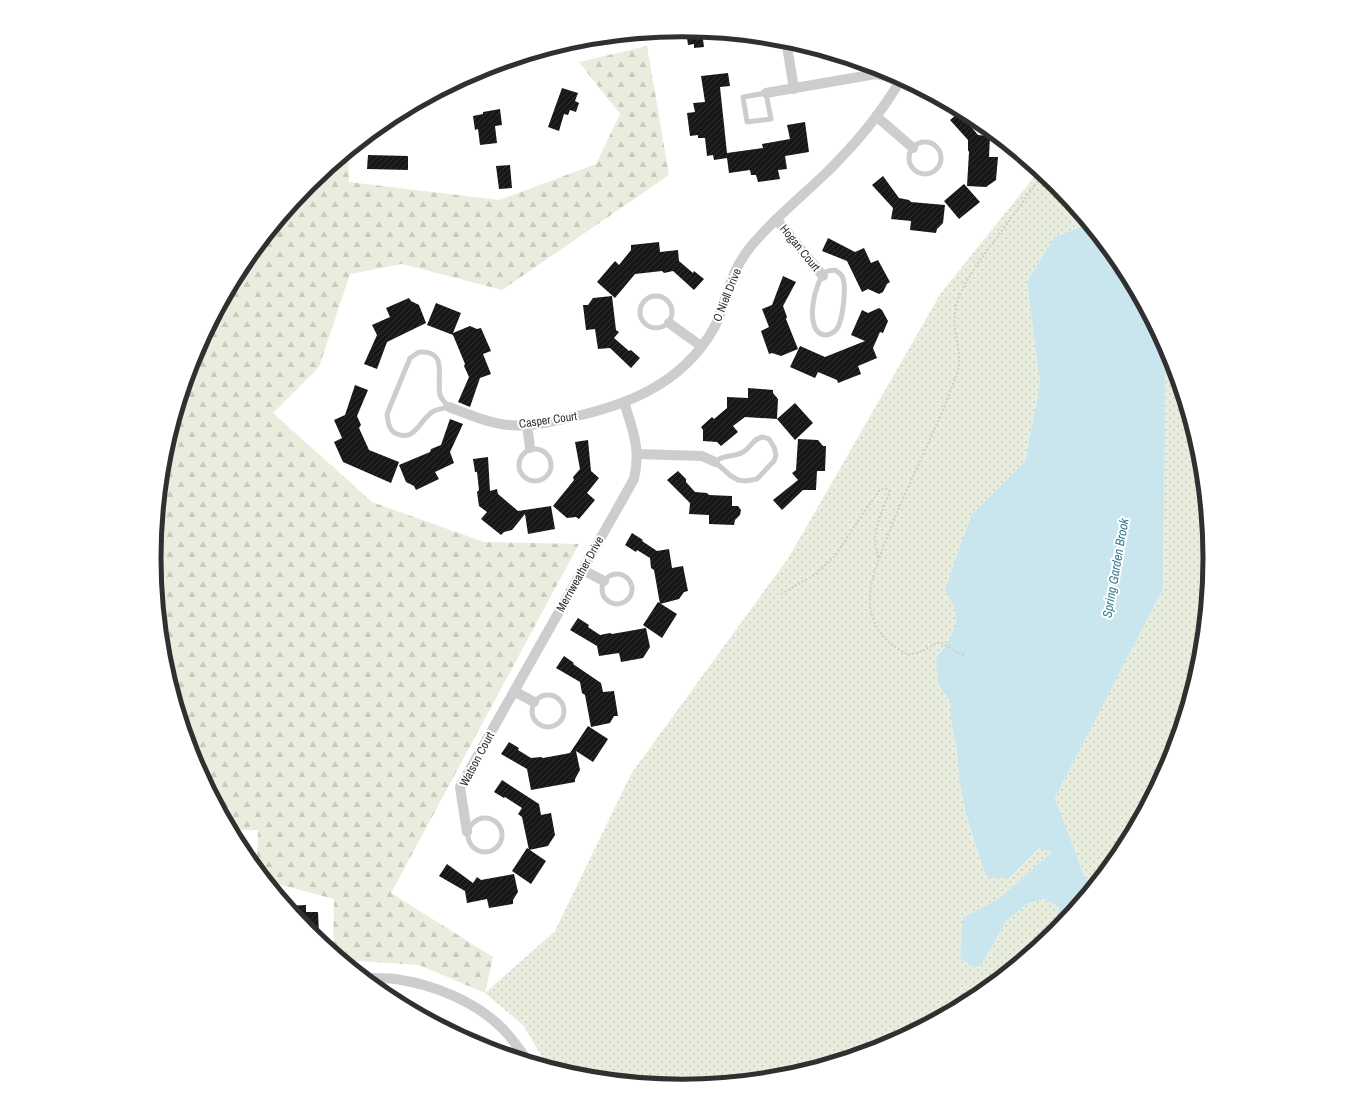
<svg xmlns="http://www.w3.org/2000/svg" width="1365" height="1117" font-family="'Archivo Narrow',sans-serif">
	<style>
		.green { fill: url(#green-dots) }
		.forest { fill: url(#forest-firs) }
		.water { fill: #c9e6ee }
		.building { fill: url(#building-hatch) }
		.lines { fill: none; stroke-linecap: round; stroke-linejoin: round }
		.path { stroke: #cdcdcd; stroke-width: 2; stroke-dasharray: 2 2; stroke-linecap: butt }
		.lane { stroke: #cdcdcd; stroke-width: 5 }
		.street { stroke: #cdcdcd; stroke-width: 10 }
		.labels { text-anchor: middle; stroke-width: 4; stroke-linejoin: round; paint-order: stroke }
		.street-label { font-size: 12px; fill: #303030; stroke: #fff }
		.water-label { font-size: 13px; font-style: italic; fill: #387c8f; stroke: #fff }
		.rim { fill: none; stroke: #303030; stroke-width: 5 }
	</style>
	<defs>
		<pattern id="green-dots" width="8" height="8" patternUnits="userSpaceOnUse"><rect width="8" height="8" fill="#e9eddd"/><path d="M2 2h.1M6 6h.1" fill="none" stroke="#c8ccbe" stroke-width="1.8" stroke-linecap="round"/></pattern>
		<pattern id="forest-firs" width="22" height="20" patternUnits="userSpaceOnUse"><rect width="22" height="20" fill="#e9eddd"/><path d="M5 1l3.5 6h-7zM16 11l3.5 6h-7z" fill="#c8ccbe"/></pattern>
		<pattern id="building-hatch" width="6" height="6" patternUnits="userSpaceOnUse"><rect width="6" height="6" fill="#171717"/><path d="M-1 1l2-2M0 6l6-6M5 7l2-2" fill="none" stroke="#303030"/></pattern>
	</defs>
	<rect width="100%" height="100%" fill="#fff"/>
	<path class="green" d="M1039,171L1056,185L1088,224L1054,237L1027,282L1040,384L1025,461L971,515L945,590C948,597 952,603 955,610C960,627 946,645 936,658L944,695L951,702V721L957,751L959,780L966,816L982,865L988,878H1009L1039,847L1052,852L999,898L964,918L960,958L982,964L1007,920L1027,904L1044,899L1058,907L1062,925L1056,932L976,998L885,1047L785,1077L682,1087L579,1077L548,1067L523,1025L485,993L555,931L631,774L789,557L941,293Z
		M1166,347L1171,356L1201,456L1211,559L1201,662L1171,761L1122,852L1089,893L1087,883L1055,798L1163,589Z"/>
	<path class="forest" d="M647,46L669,175L502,290L402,264L350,274L319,367L273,413L372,502L484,542L579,544L391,893L493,957L485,993L419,965L343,960L333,952L334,899L267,881L257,869L258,830H231L194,761L164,661L154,558L164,455L194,356L243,265L309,185L348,153L349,182L499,200L596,164L620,114L579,62Z"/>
	<path class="water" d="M1088,224L1122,265L1166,347L1163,589L1055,798L1087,883L1089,893L1062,925L1058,907L1044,899L1027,904L1007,920L982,964L974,968L960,958L963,918L999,898L1052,852L1039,848L1009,878H988L982,865L966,815L959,780L957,751L951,721V702C936,686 937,678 936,658C946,645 960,627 955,610C952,603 948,597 945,590L971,515L1025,461L1040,384L1027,282L1054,237Z"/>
	<path class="building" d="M686,30L702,32L704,47L694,48V44L688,45Z
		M728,73L730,86L720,87L727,153L763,148L762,144L790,139L787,125L805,122L809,152L785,156L787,169L778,170L780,179L758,182L756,175H751L750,170L729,173L727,158L714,160L713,155L707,156L705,138H698V135L690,136L687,113L695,112L693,103L705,102L701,76Z
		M562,88L578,93L575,101L579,103L576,112L570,110L568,115L564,114L559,131L548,127Z
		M500,109L502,125L495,126L497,143L480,145L478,129L475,130L473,116L483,114V112Z
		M961,111L968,120V123L978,135L990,136L989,157H998L996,180L986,187L967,186L969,152L968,150V140L950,120Z
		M368,155L408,156V170L367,169Z
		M510,165L512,188L499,189L496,166Z
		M883,176L899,198L909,200L911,202L945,205L943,223L937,229L936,233L910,230L911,221L891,219L893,208L872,185Z
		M964,184L980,202L959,219L944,201Z
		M828,238L855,252L864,248L871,263L878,260L890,282L887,284L883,292L879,294L868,289L862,292L847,261L822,251Z
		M659,242L660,252L678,250L679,261L693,273L694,271L704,279L694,290L673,271L664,273L662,271L635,274L615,298L597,282L615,261L619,265L631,250V245Z
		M783,276L796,282L783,306L787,317L786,319L798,349L781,356L772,353L769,354L761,331L769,327L762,309L772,305Z
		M612,296L616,330L619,332L614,338L629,351L631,350L640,358L631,368L610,348L598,349L595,329L586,330L583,305H588L593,298Z
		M409,298L411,301L419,305L426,323L387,342L377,369L364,364L377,335L372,325L390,317L386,308Z
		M436,303L461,313L453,333L470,326L477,329L481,328L491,351L483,354L491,374L480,378L470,407L458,402L469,377L464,366L465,364L453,335L427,325Z
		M879,308L882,310L888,321L883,333L880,332L873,348L877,358L858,366L861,374L838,383L837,380L818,372L815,378L790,367L800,346L825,357L865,341L851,335L862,310L868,313Z
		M355,385L368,390L357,416L361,425L359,428L369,450L399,462L391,483L343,462L334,442L342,438L334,420L345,415Z
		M748,388L773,390V393L778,399L777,419L795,403L813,423L795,440L777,419L745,417L733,426L738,432L721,446L717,442L703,441V430L701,427L712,417L714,419L727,408V397L748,398Z
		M450,419L463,424L450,452L454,463L435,472L439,479L416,490L414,486L406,482L399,465L430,452L431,449L441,445Z
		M798,439L818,440L823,446H826L825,471H817L816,490H803L782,510L773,500L798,480L792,473L796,470Z
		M588,440L591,471L599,478L587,493L595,500L579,519L576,517L567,518L553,506L574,480L573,477L580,469L575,442Z
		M488,457L490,491L497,489L498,494L518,511L551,506L555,529L528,534L525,514L512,530L504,532L501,535L481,519L487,512L479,506L477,492L479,490L477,472H475L473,459Z
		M678,471L686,479V482L695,492L707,493L709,495L732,496V506H738L741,510L740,515L735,520L734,525L709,524V515L689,514L690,503L667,480Z
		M632,533L643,540L642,541L657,551L669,549L672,568L683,566L688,591L684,592L679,599L660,604L654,570L651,568L650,558L637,550L636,552L625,545Z
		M658,602L677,614L662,638L643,625Z
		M578,618L589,625L588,627L600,635L610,633L612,634L646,628L650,647L643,658L621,662L619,653L599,656L597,646L570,630Z
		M564,656L574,663L573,664L601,683L603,692L614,691L618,716H614L610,723L591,727L585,695L582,693L580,682L556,668Z
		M588,726L608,739L593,762L576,751L580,770L575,779V782L531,790L527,769L501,754L509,742L519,748L518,750L531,758L541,757L543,758L570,753Z
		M502,780L539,804L541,815L551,813L555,835L548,846L529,850L522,817L518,814L522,808L505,797L504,798L494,792Z
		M527,848L546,861L531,884L512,871Z
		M447,864L473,883L477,877L481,880L514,874L518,892L513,900V904L489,908L487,899L467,903L465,891L439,876Z
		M306,905V912H318L319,934H311L309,932L287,906Z"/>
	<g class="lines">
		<path class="path" d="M781,594L816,574L835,556L860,518L879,491C883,488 887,487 890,492C881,513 869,536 879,559
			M964,655L956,652L942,643H936L923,651L908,655C902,651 894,647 888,641C879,634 870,617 870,604C869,582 878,561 886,540C907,484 937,431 957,373C964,353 952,334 955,314C955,305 959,296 963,288C976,263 995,241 1011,218C1022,204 1032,187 1044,175"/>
		<path class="lane" d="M766,93L771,119L747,122L743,97Z
			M909 158a16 16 0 1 1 32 0a16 16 0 1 1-32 0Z
			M835,270C838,272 840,273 842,276C847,285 843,322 836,330C833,333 828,335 825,335C803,333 814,281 826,272C828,270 832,271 835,270Z
			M640 312a16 16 0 1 1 32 0a16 16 0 1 1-32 0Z
			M419,352C449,350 436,377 440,395C442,400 445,403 449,407C444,408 438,409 434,411C420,418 416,442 397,434C389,431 388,422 387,414L410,358Z
			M763,437L769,439L774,447L776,455L774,461L757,479L746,481L738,480L731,476L715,462C723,454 733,458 743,452C751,448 753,438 763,437Z
			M519 465a16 16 0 1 1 32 0a16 16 0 1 1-32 0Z
			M602 589a15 15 0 1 1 30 0a15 15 0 1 1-30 0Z
			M532 711a16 16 0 1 1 32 0a16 16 0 1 1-32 0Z
			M468 835a17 17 0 1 1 34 0a17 17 0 1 1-34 0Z"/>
		<path class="street" d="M786,40L794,89
			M766,93L876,74L885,76L899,82
			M876,116L913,148
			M776,219L823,276
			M669,323L701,346
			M449,407C468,414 488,423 508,425C527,427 545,423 563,419C624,407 682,385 714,328C721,315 724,300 729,287C735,268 747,249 761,235C780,214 803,195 824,175C853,147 881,114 901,79
			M527,425L530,448
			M637,454L702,456L715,462
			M583,570L604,581
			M514,691L534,702
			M467,832L460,787L634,479C641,449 633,431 624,402
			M365,978C375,978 385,978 395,979C433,984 477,1002 504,1030C513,1040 521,1051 528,1061"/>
	</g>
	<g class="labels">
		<g class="street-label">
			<text transform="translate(800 248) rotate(51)" y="4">Hogan Court</text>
			<text transform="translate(727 295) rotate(-68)" y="4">O Niell Drive</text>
			<text transform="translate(548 420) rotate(-8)" y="4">Casper Court</text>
			<text transform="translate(580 574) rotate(-61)" y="4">Merriweather Drive</text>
			<text transform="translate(477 759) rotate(-62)" y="4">Watson Court</text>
		</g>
		<g class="water-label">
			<text transform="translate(1115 568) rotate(-80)" y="5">Spring Garden Brook</text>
		</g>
	</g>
	<path d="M0 0H1365V1117H0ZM161 558a521 521 0 1 1 1042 0a521 521 0 1 1-1042 0Z" fill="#fff" fill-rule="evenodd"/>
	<path class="rim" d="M161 558a521 521 0 1 1 1042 0a521 521 0 1 1-1042 0Z"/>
</svg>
